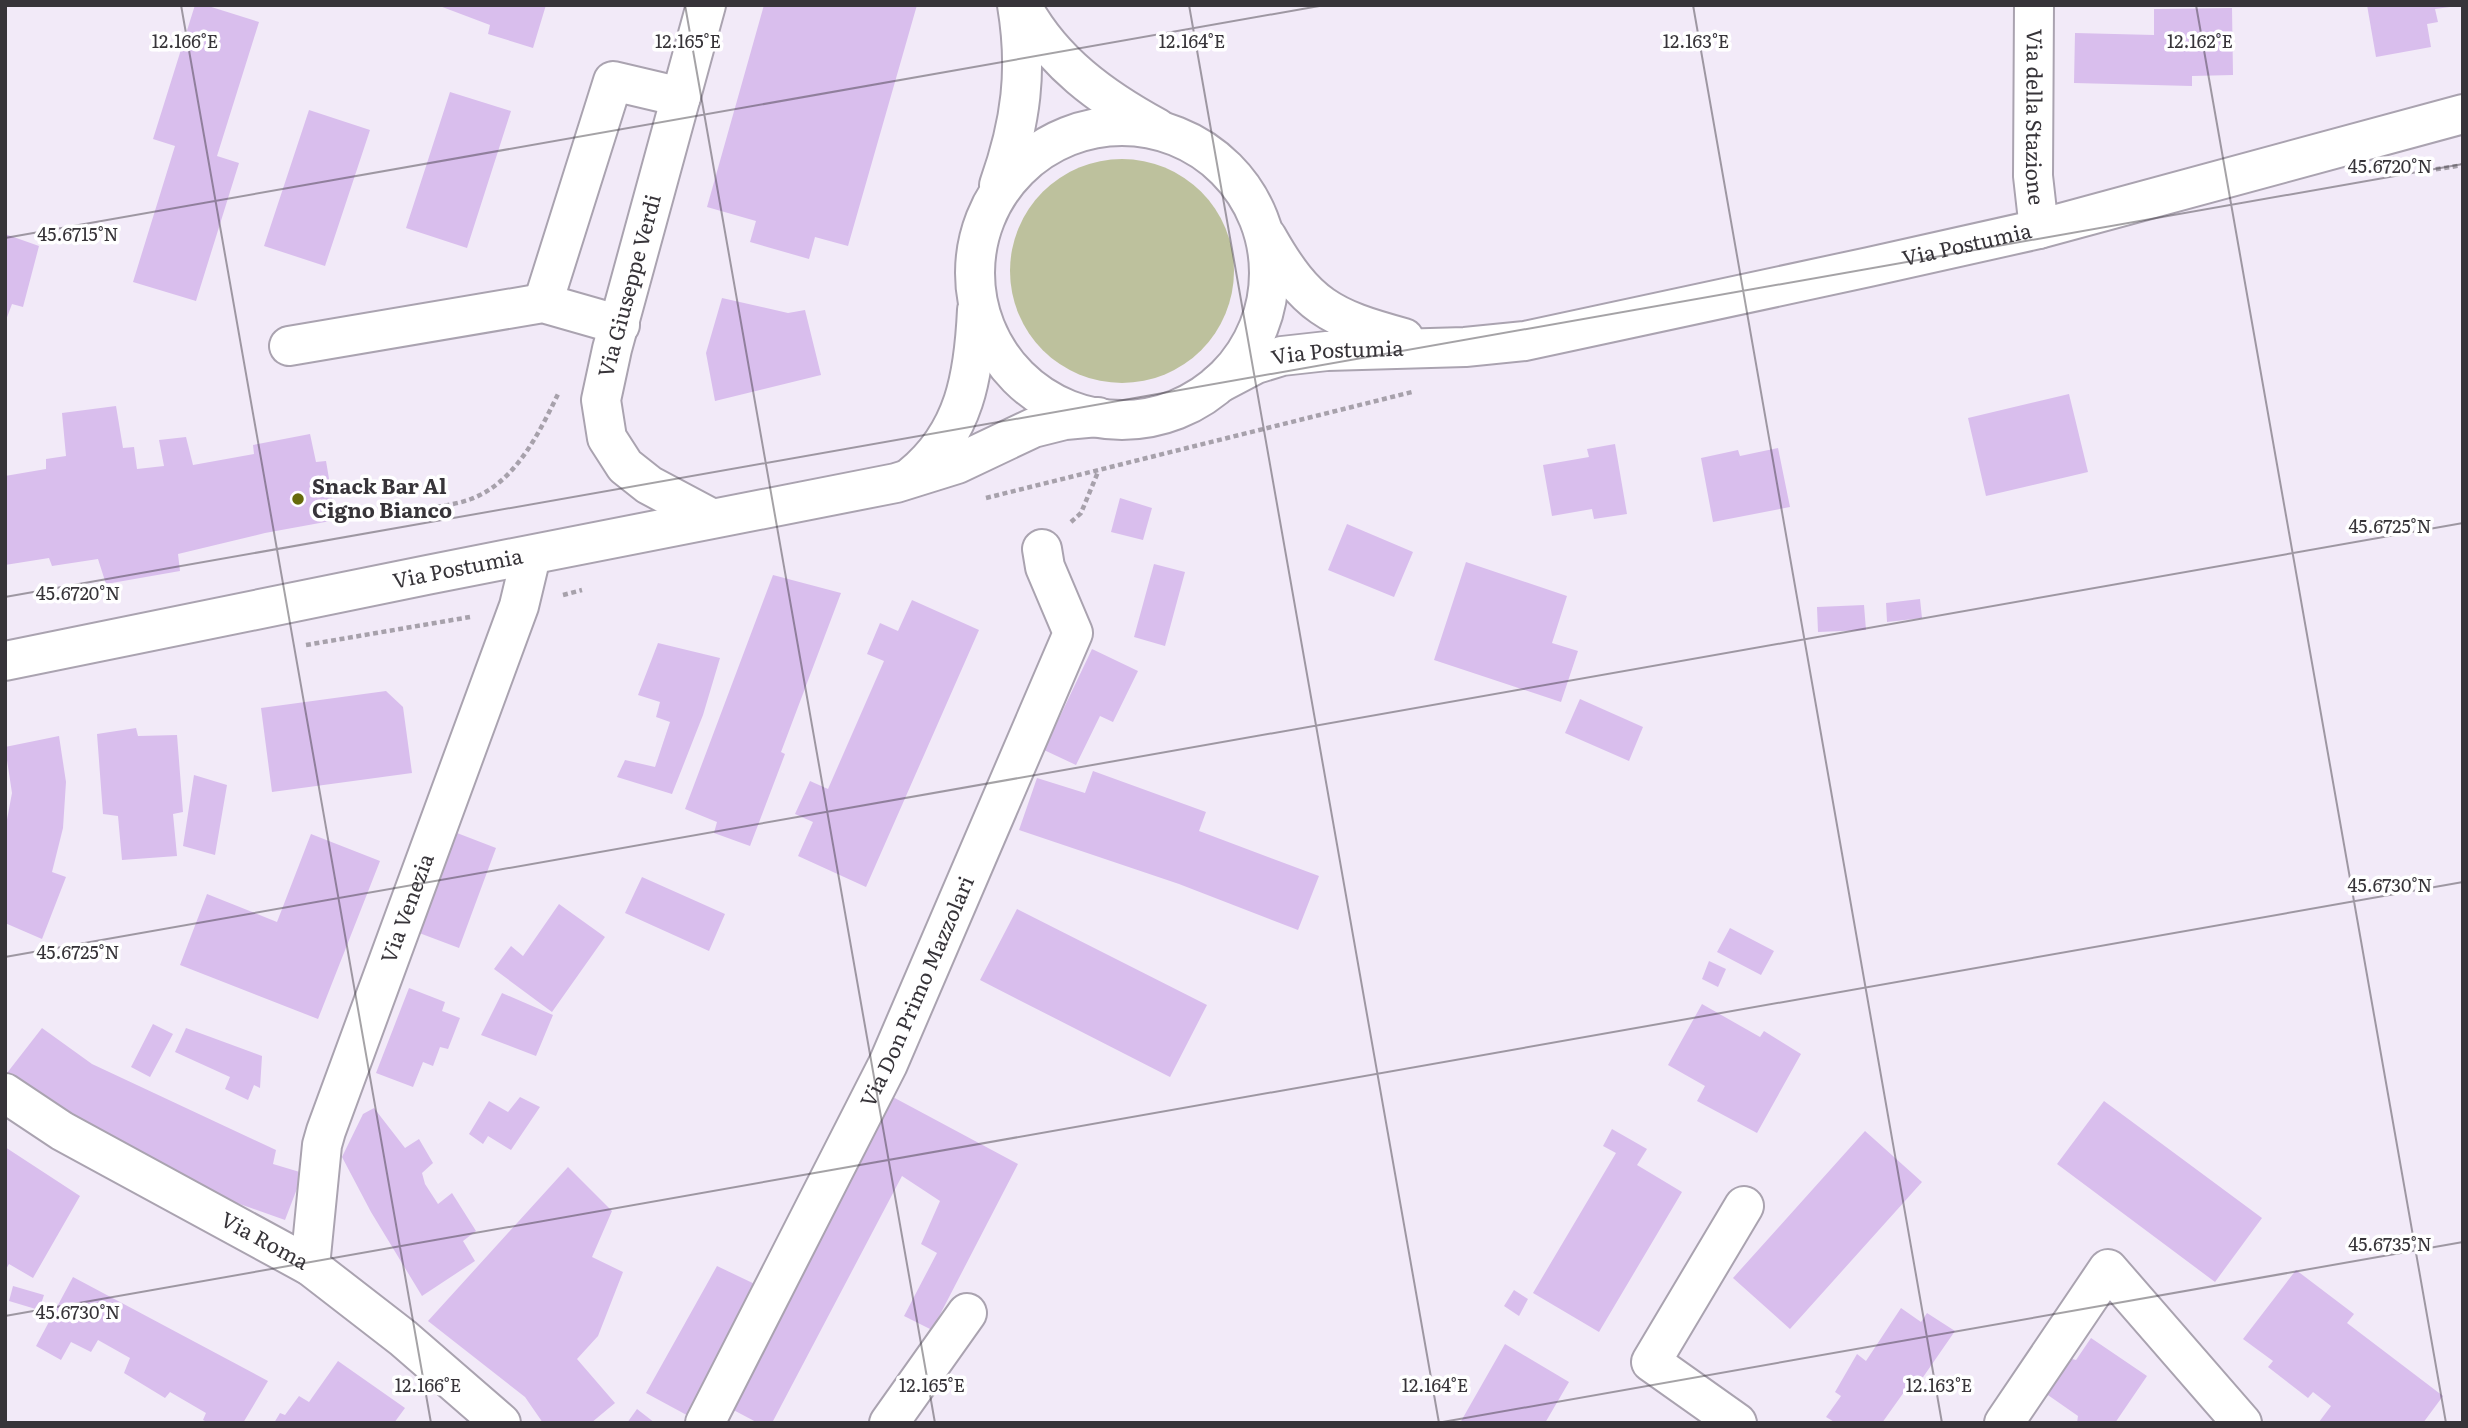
<svg xmlns="http://www.w3.org/2000/svg" width="2468" height="1428" font-family="Literata,serif">
	<style>
		.green { fill: #bdc19d }
		.building { fill: #d9beed }
		.lines { fill: none; stroke-linecap: round; stroke-linejoin: round }
		.minor-casing { stroke: #aaa3b0; stroke-width: 42 }
		.major-casing { stroke: #aaa3b0; stroke-width: 42 }
		.path { stroke: #a7a1ab; stroke-width: 4.5; stroke-dasharray: 5 3.5; stroke-linecap: butt }
		.minor { stroke: #fff; stroke-width: 38 }
		.major { stroke: #fff; stroke-width: 38 }
		.ticks { fill: none; stroke: #373439; stroke-width: 2; stroke-opacity: 0.45 }
		.poi-dot { fill: #666a0b; stroke: #fff; stroke-width: 2.5 }
		.labels { text-anchor: middle; stroke-width: 7; stroke-linejoin: round; paint-order: stroke }
		.street-label { font-size: 21px; fill: #373439; stroke: #fff }
		.poi-label { font-size: 21px; font-weight: bold; fill: #373439; stroke: #fff; text-anchor: start }
		.ticks-label { font-size: 18px; text-anchor: middle; fill: #373439; stroke: #fff; stroke-width: 7; stroke-linejoin: round; paint-order: stroke }
	</style>
	<rect width="100%" height="100%" fill="#f2eaf8"/>
	<path class="green" d="M1010 271a112 112 0 1 1 224 0a112 112 0 1 1-224 0Z"/>
	<path class="building" d="M195,5H205L259,22L217,156L239,163L196,301L133,282L175,146L153,139Z
		M437,5H546L533,48L488,34L490,25Z
		M764,5H917L848,246L815,237L809,259L750,242L756,221L707,207Z
		M2367,5H2450V7L2435,9L2438,22L2427,24L2431,47L2376,57Z
		M2232,8L2233,75L2192,76V86L2074,83L2075,33L2154,35V9Z
		M450,92L511,111L467,248L406,228Z
		M309,110L370,130L325,266L264,246Z
		M5,234L39,246L23,307L12,304L6,320Z
		M722,298L788,313L805,310L821,375L715,401L706,353Z
		M2069,394L2088,472L1986,496L1968,418Z
		M116,406L123,448L134,447L137,469L164,466L159,440L186,437L193,465L254,454L253,445L310,434L316,462L326,461L336,520L265,533L178,554L180,571L106,584L98,559L52,566L49,558L5,565V476L46,469V459L66,456L62,413Z
		M1615,444L1627,514L1594,519L1592,509L1552,516L1543,465L1589,457L1587,449Z
		M1778,448L1790,507L1713,522L1701,458L1738,450L1740,456Z
		M1120,498L1152,508L1143,540L1111,532Z
		M1347,524L1413,552L1394,597L1328,570Z
		M1466,562L1567,596L1552,643L1578,651L1561,702L1434,660Z
		M1154,564L1185,572L1165,646L1134,637Z
		M773,575L841,593L781,752L785,754L750,846L714,833L717,822L685,809Z
		M1920,599L1922,618L1887,622L1886,603Z
		M912,600L979,630L866,887L798,856L813,822L795,814L810,781L828,789L884,661L867,654L880,623L898,631Z
		M1864,605L1866,630L1818,632L1817,607Z
		M658,643L720,658L703,715L672,794L617,777L625,760L655,767L670,722L656,717L660,702L638,695Z
		M1092,649L1138,671L1113,722L1100,716L1076,765L1044,750Z
		M386,691L403,707L412,773L272,792L261,708Z
		M1580,699L1643,727L1629,761L1565,733Z
		M136,728L138,736L177,735L183,812L173,814L177,856L122,860L118,816L103,814L97,734Z
		M59,736L66,782L63,828L52,872L66,877L42,939L5,923V830L12,793L5,747Z
		M1093,771L1206,812L1199,831L1319,876L1298,930L1179,884L1019,830L1037,778L1085,793Z
		M194,775L227,785L215,855L183,846Z
		M444,828L496,848L459,948L406,928Z
		M311,834L380,861L318,1019L180,965L207,894L277,922Z
		M642,877L725,914L709,951L625,913Z
		M559,904L605,937L552,1012L494,969L511,946L523,956Z
		M1017,909L1207,1005L1170,1077L980,980Z
		M1730,928L1774,951L1761,975L1717,952Z
		M1709,961L1726,969L1718,987L1702,979Z
		M409,988L445,1002L442,1011L460,1018L448,1049L440,1047L433,1066L423,1062L413,1087L376,1073Z
		M502,993L553,1015L536,1056L481,1035Z
		M1702,1004L1760,1037L1764,1031L1801,1054L1757,1133L1697,1101L1705,1086L1668,1065Z
		M153,1024L173,1034L150,1077L131,1067Z
		M42,1028L92,1064L276,1150L273,1164L303,1173L285,1220L234,1202L56,1111L7,1073Z
		M186,1028L262,1056L260,1088L254,1085L248,1100L225,1089L230,1077L175,1052Z
		M891,1096L1018,1164L932,1330L904,1316L937,1253L921,1244L940,1201L902,1176L772,1423H758L724,1405Z
		M520,1097L540,1107L511,1150L488,1136L483,1144L469,1134L489,1101L508,1112Z
		M2104,1101L2262,1218L2215,1282L2057,1164Z
		M374,1108L405,1148L419,1139L433,1163L422,1173L425,1184L438,1204L452,1193L476,1231L463,1241L475,1261L422,1296L371,1212L342,1157L363,1114Z
		M1612,1129L1647,1149L1637,1165L1682,1192L1599,1332L1533,1293L1616,1153L1603,1146Z
		M1865,1131L1922,1182L1790,1329L1733,1278Z
		M5,1147L80,1196L33,1278L9,1264L5,1271Z
		M568,1167L612,1211L592,1257L623,1272L598,1336L577,1359L615,1403L591,1423H543L525,1397L428,1321Z
		M717,1266L761,1287L694,1419L646,1393Z
		M2296,1270L2354,1314L2347,1323L2443,1396L2423,1423H2321L2319,1422L2331,1406L2313,1392L2308,1398L2268,1367L2273,1361L2243,1339Z
		M73,1277L268,1381L243,1423H209L203,1420L206,1413L170,1392L165,1398L124,1373L130,1358L98,1340L91,1352L71,1342L61,1360L36,1346Z
		M13,1286L44,1295L39,1310L9,1301Z
		M1514,1290L1528,1299L1519,1316L1504,1306Z
		M1901,1308L1921,1322L1927,1313L1955,1331L1910,1396L1904,1392L1882,1423H1836L1826,1417L1841,1396L1835,1392L1857,1354L1866,1361Z
		M2091,1338L2147,1376L2115,1423H2077L2078,1416L2045,1393L2068,1358L2076,1360Z
		M1505,1344L1569,1382L1545,1423H1460Z
		M338,1361L405,1408L394,1423H274L280,1413L285,1415L299,1396L309,1402Z
		M637,1409L655,1423H627Z"/>
	<g class="lines">
		<g class="minor-casing">
			<g id="minor">
				<path d="M706,5L612,349L601,400L607,438L625,466L649,485L711,518"/>
				<path id="s1" d="M2034,5L2033,176L2039,229"/>
				<path d="M543,303L613,81L681,97"/>
				<path d="M289,346L543,303L620,325"/>
				<path id="s2" d="M5,1093L62,1131L310,1266L403,1338L501,1423"/>
				<path id="s3" d="M310,1266L322,1145L326,1131L519,606L531,556"/>
				<path id="s4" d="M705,1423L888,1064L1073,633L1045,567L1042,549"/>
				<path d="M889,1423L967,1313"/>
				<path d="M1737,1423L1651,1362L1744,1206"/>
				<path d="M2004,1423L2108,1269L2242,1423"/>
			</g>
		</g>
		<g class="major-casing">
			<g id="major">
				<path d="M1022,6C1052,62 1102,98 1157,128"/>
				<circle cx="1122" cy="273" r="147"/>
				<path d="M999,185C1021,123 1028,70 1017,5"/>
				<path d="M1267,237C1306,306 1330,318 1404,338"/>
				<path id="s5" d="M1218,384L1256,364L1282,356L1327,351L1465,347L1525,341L1869,267L2039,229L2463,114"/>
				<path d="M912,476C965,433 974,375 977,310"/>
				<path id="s6" d="M5,661L427,575L896,483L957,464L1033,428L1065,420L1098,417"/>
			</g>
		</g>
		<path class="path" d="M2419,172L2463,165
			M986,498L1412,392
			M411,511C430,507 452,506 471,499C516,482 539,433 559,392
			M1071,522L1081,513L1098,472
			M563,595L582,590
			M306,645L470,617"/>
		<use href="#minor" class="minor"/>
		<use href="#major" class="major"/>
	</g>
	<path class="ticks" d="M181,5L431,1423M685,5L935,1423M1189,5L1439,1423M1693,5L1942,1423M2196,5L2446,1423M5,238L1325,5M5,597L2463,164M5,957L2463,523M5,1316L2463,882M1437,1423L2463,1242"/>
	<circle class="poi-dot" cx="298" cy="499" r="7"/>
	<g class="labels">
		<g class="street-label">
			<text dy="7" stroke="none"><textPath href="#s1" startOffset="112">Via della Stazione</textPath></text>
			<text dy="7" stroke="none"><textPath href="#s5" startOffset="766">Via Postumia</textPath></text>
			<text transform="translate(630 286) rotate(-75)" y="7">Via Giuseppe Verdi</text>
			<text dy="7" stroke="none"><textPath href="#s5" startOffset="126">Via Postumia</textPath></text>
			<text dy="7" stroke="none"><textPath href="#s6" startOffset="462">Via Postumia</textPath></text>
			<text dy="7" stroke="none"><textPath href="#s3" startOffset="373">Via Venezia</textPath></text>
			<text dy="7" stroke="none"><textPath href="#s4" startOffset="481">Via Don Primo Mazzolari</textPath></text>
			<text dy="7" stroke="none"><textPath href="#s2" startOffset="299">Via Roma</textPath></text>
		</g>
		<g class="poi-label">
			<text x="312" y="494">Snack Bar Al<tspan x="312" dy="24">Cigno Bianco</tspan></text>
		</g>
	</g>
	<g class="ticks-label">
		<text x="185" y="48">12.166°E</text>
		<text x="688" y="48">12.165°E</text>
		<text x="1192" y="48">12.164°E</text>
		<text x="1696" y="48">12.163°E</text>
		<text x="2200" y="48">12.162°E</text>
		<text x="2390" y="173">45.6720°N</text>
		<text x="78" y="241">45.6715°N</text>
		<text x="2390" y="533">45.6725°N</text>
		<text x="78" y="600">45.6720°N</text>
		<text x="2390" y="892">45.6730°N</text>
		<text x="78" y="959">45.6725°N</text>
		<text x="2390" y="1251">45.6735°N</text>
		<text x="78" y="1319">45.6730°N</text>
		<text x="428" y="1392">12.166°E</text>
		<text x="932" y="1392">12.165°E</text>
		<text x="1435" y="1392">12.164°E</text>
		<text x="1939" y="1392">12.163°E</text>
	</g>
	<rect width="2468" height="1428" fill="none" stroke="#373439" stroke-width="14"/>
</svg>
